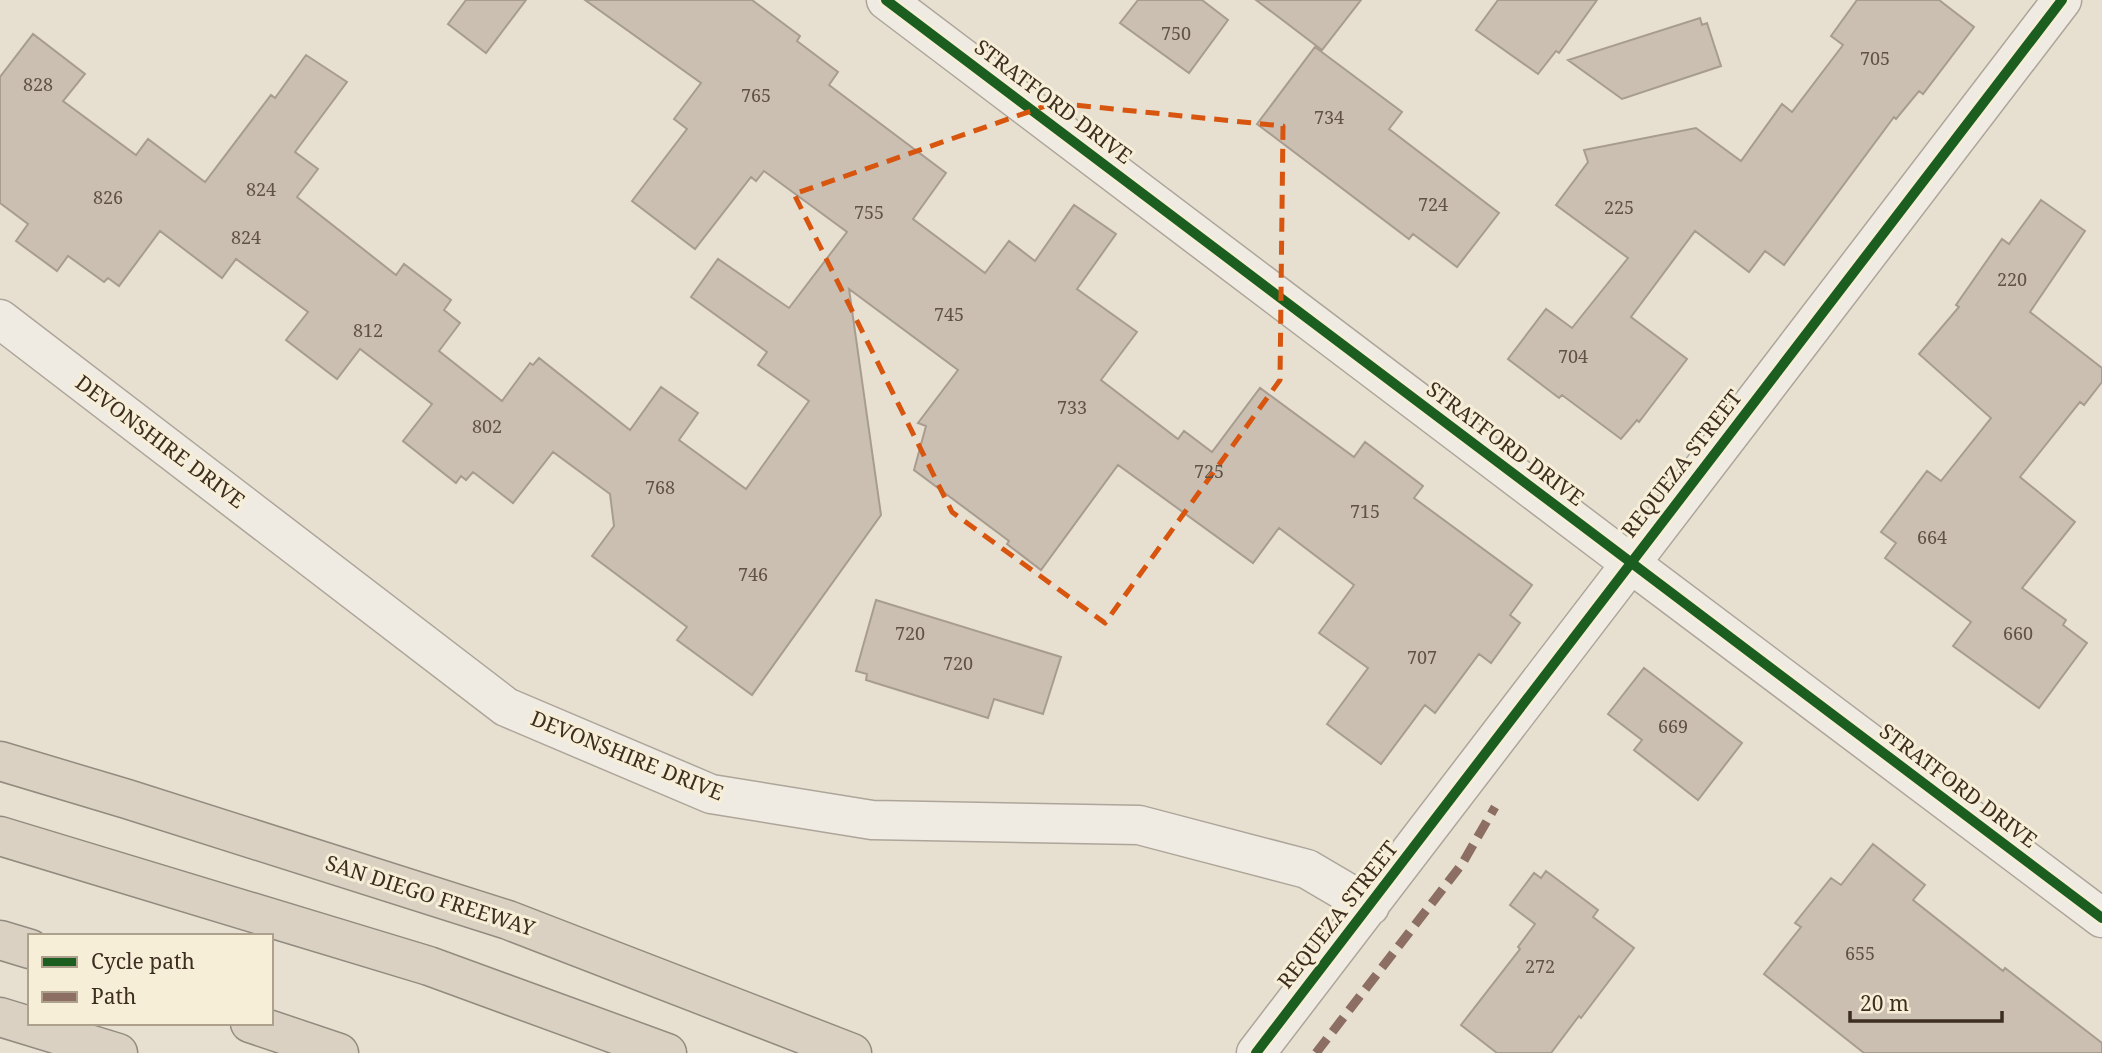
<svg xmlns="http://www.w3.org/2000/svg" width="2102" height="1053" font-family="'Noto Serif',serif">
	<style>
		.building { fill: #cbbfb2; stroke: #a89c90; stroke-width: 2 }
		.lines { fill: none; stroke-linecap: round; stroke-linejoin: round }
		.minor-casing { stroke: #ada599; stroke-width: 41 }
		.tertiary-casing { stroke: #ada599; stroke-width: 41 }
		.motorway-casing { stroke: #928b80; stroke-width: 41 }
		.minor { stroke: #efebe3; stroke-width: 38 }
		.tertiary { stroke: #efebe3; stroke-width: 38 }
		.motorway { stroke: #dad1c2; stroke-width: 38 }
		.quiet { stroke: #8d6e63; stroke-width: 9; stroke-dasharray: 18 9; stroke-linecap: butt }
		.cycleway-casing { stroke: #f7eed8; stroke-width: 15 }
		.cycleway { stroke: #1b5e20; stroke-width: 10 }
		.marked { fill: none; stroke: #d7550e; stroke-width: 5; stroke-dasharray: 14 9; stroke-linejoin: round }
		.labels { text-anchor: middle; stroke-width: 6; stroke-linejoin: round; paint-order: stroke }
		.number-label { font-size: 18px; fill: #605244 }
		.street-label { font-size: 21px; fill: #3d2e20; stroke: #f7eed8 }
	</style>
	<rect width="100%" height="100%" fill="#e7e0d1"/>
	<path class="building" d="M466,0H526L486,53L448,24Z
		M585,0H752L800,36L797,41L838,72L829,85L946,173L913,219L985,273L1009,241L1035,261L1074,205L1116,234L1077,289L1137,332L1101,380L1178,439L1184,431L1212,452L1260,388L1354,457L1365,442L1423,486L1414,498L1532,585L1510,615L1520,623L1491,663L1479,654L1435,713L1425,705L1381,764L1327,724L1368,668L1319,633L1354,585L1279,528L1253,563L1118,465L1041,570L1007,544L1009,541L914,470L926,426L918,423L958,370L849,289L881,515L752,695L677,640L687,627L592,556L614,526L610,494L553,452L513,503L473,472L466,480L461,476L456,483L403,441L432,404L360,349L337,379L286,340L308,312L236,259L222,278L160,231L119,286L108,278L104,282L68,256L57,271L16,241L28,224L0,203V77L33,34L85,74L63,101L136,155L148,139L205,182L271,95L275,98L306,55L347,82L295,152L318,169L297,197L396,275L404,264L451,300L444,310L460,323L439,351L502,401L530,363L533,365L539,358L630,430L661,387L698,413L679,440L746,489L809,401L758,365L767,352L691,297L718,259L789,308L847,232L764,171L756,181L751,177L695,249L632,201L687,129L674,119L701,83Z
		M1138,0H1202L1228,20L1189,73L1120,23Z
		M1256,0H1361L1322,50Z
		M1498,0H1597L1559,53L1556,51L1538,74L1476,30Z
		M1857,0H1939L1974,27L1923,94L1919,91L1896,119L1894,117L1784,265L1765,251L1749,272L1695,231L1631,317L1687,359L1639,422L1637,420L1621,439L1562,395L1559,398L1508,359L1546,309L1572,328L1628,258L1556,205L1588,162L1584,150L1696,128L1741,161L1782,104L1792,112L1843,45L1831,36Z
		M1700,18L1702,25L1707,23L1721,66L1622,99L1568,60Z
		M1315,47L1402,112L1389,129L1499,213L1457,267L1413,234L1409,239L1257,124Z
		M2041,200L2085,231L2030,312L2102,368V382L2084,405L2080,402L2020,477L2075,522L2022,588L2066,620L2063,625L2087,643L2039,708L1953,646L1971,622L1885,558L1896,543L1881,532L1927,471L1941,481L1991,418L1919,354L1959,307L1956,305L2002,239L2009,244Z
		M876,600L1061,657L1043,714L994,699L988,718L866,680L867,674L856,671Z
		M1644,668L1742,743L1698,800L1634,750L1642,740L1608,714Z
		M1873,844L1925,885L1913,900L2003,971L2005,968L2102,1043V1053H1864L1764,974L1801,927L1795,923L1831,878L1841,885Z
		M1546,871L1598,910L1593,917L1634,948L1581,1018L1579,1016L1551,1053H1497L1461,1025L1520,949L1518,947L1535,924L1510,905L1534,873L1541,878Z"/>
	<g class="lines">
		<g class="minor-casing">
			<path id="minor" d="M886,0L1630,563"/>
		</g>
		<g class="tertiary-casing">
			<path id="tertiary" d="M0,319L506,707L711,794L872,820L1139,825L1307,869L1370,906
				M1630,563L2102,918
				M1256,1053L2062,0"/>
		</g>
		<g class="motorway-casing">
			<path id="motorway" d="M0,761L127,799L508,920L852,1053
				M0,836L429,966L667,1053
				M0,940L30,949
				M0,1017L118,1053
				M250,1023L339,1053"/>
		</g>
		<use href="#minor" class="minor"/>
		<use href="#tertiary" class="tertiary"/>
		<use href="#motorway" class="motorway"/>
		<path class="quiet" d="M1316,1053L1462,864L1495,807"/>
		<g class="cycleway-casing">
			<path id="cycleway" d="M886,0L2102,918
				M1256,1053L2062,0"/>
		</g>
		<use href="#cycleway" class="cycleway"/>
	</g>
	<path class="marked" d="M1054,103L1283,126L1280,380L1105,623L952,512L794,194Z"/>
	<g class="labels">
		<g class="number-label">
			<text x="1176" y="40">750</text>
			<text x="1875" y="65">705</text>
			<text x="38" y="91">828</text>
			<text x="756" y="102">765</text>
			<text x="1329" y="124">734</text>
			<text x="261" y="196">824</text>
			<text x="108" y="204">826</text>
			<text x="1433" y="211">724</text>
			<text x="1619" y="214">225</text>
			<text x="869" y="219">755</text>
			<text x="246" y="244">824</text>
			<text x="2012" y="286">220</text>
			<text x="949" y="321">745</text>
			<text x="368" y="337">812</text>
			<text x="1573" y="363">704</text>
			<text x="1072" y="414">733</text>
			<text x="487" y="433">802</text>
			<text x="1209" y="478">725</text>
			<text x="660" y="494">768</text>
			<text x="1365" y="518">715</text>
			<text x="1932" y="544">664</text>
			<text x="753" y="581">746</text>
			<text x="910" y="640">720</text>
			<text x="2018" y="640">660</text>
			<text x="1422" y="664">707</text>
			<text x="958" y="670">720</text>
			<text x="1673" y="733">669</text>
			<text x="1860" y="960">655</text>
			<text x="1540" y="973">272</text>
		</g>
		<g class="street-label">
			<text transform="translate(1053 102) rotate(37)" y="7">STRATFORD DRIVE</text>
			<text transform="translate(160 442) rotate(37)" y="7">DEVONSHIRE DRIVE</text>
			<text transform="translate(1505 444) rotate(37)" y="7">STRATFORD DRIVE</text>
			<text transform="translate(1682 464) rotate(-52)" y="7">REQUEZA STREET</text>
			<text transform="translate(627 756) rotate(22)" y="7">DEVONSHIRE DRIVE</text>
			<text transform="translate(1958 786) rotate(37)" y="7">STRATFORD DRIVE</text>
			<text transform="translate(430 896) rotate(18)" y="7">SAN DIEGO FREEWAY</text>
			<text transform="translate(1338 915) rotate(-52)" y="7">REQUEZA STREET</text>
		</g>
	</g>
	<rect x="28" y="934" width="245" height="91" fill="#f7eed8" stroke="#ada18e" stroke-width="2"/>
	<rect x="42" y="957" width="35" height="10" fill="#1b5e20" stroke="#ada18e" stroke-width="2"/>
	<text x="91" y="969" font-size="21" fill="#3d2e20">Cycle path</text>
	<rect x="42" y="992" width="35" height="10" fill="#8d6e63" stroke="#ada18e" stroke-width="2"/>
	<text x="91" y="1004" font-size="21" fill="#3d2e20">Path</text>
	<path d="M1850 1011v10h152v-10" fill="none" stroke="#3d2e20" stroke-width="3.5"/>
	<text x="1860" y="1011" font-size="21" fill="#3d2e20" stroke="#f7eed8" stroke-width="5" paint-order="stroke">20 m</text>
</svg>
